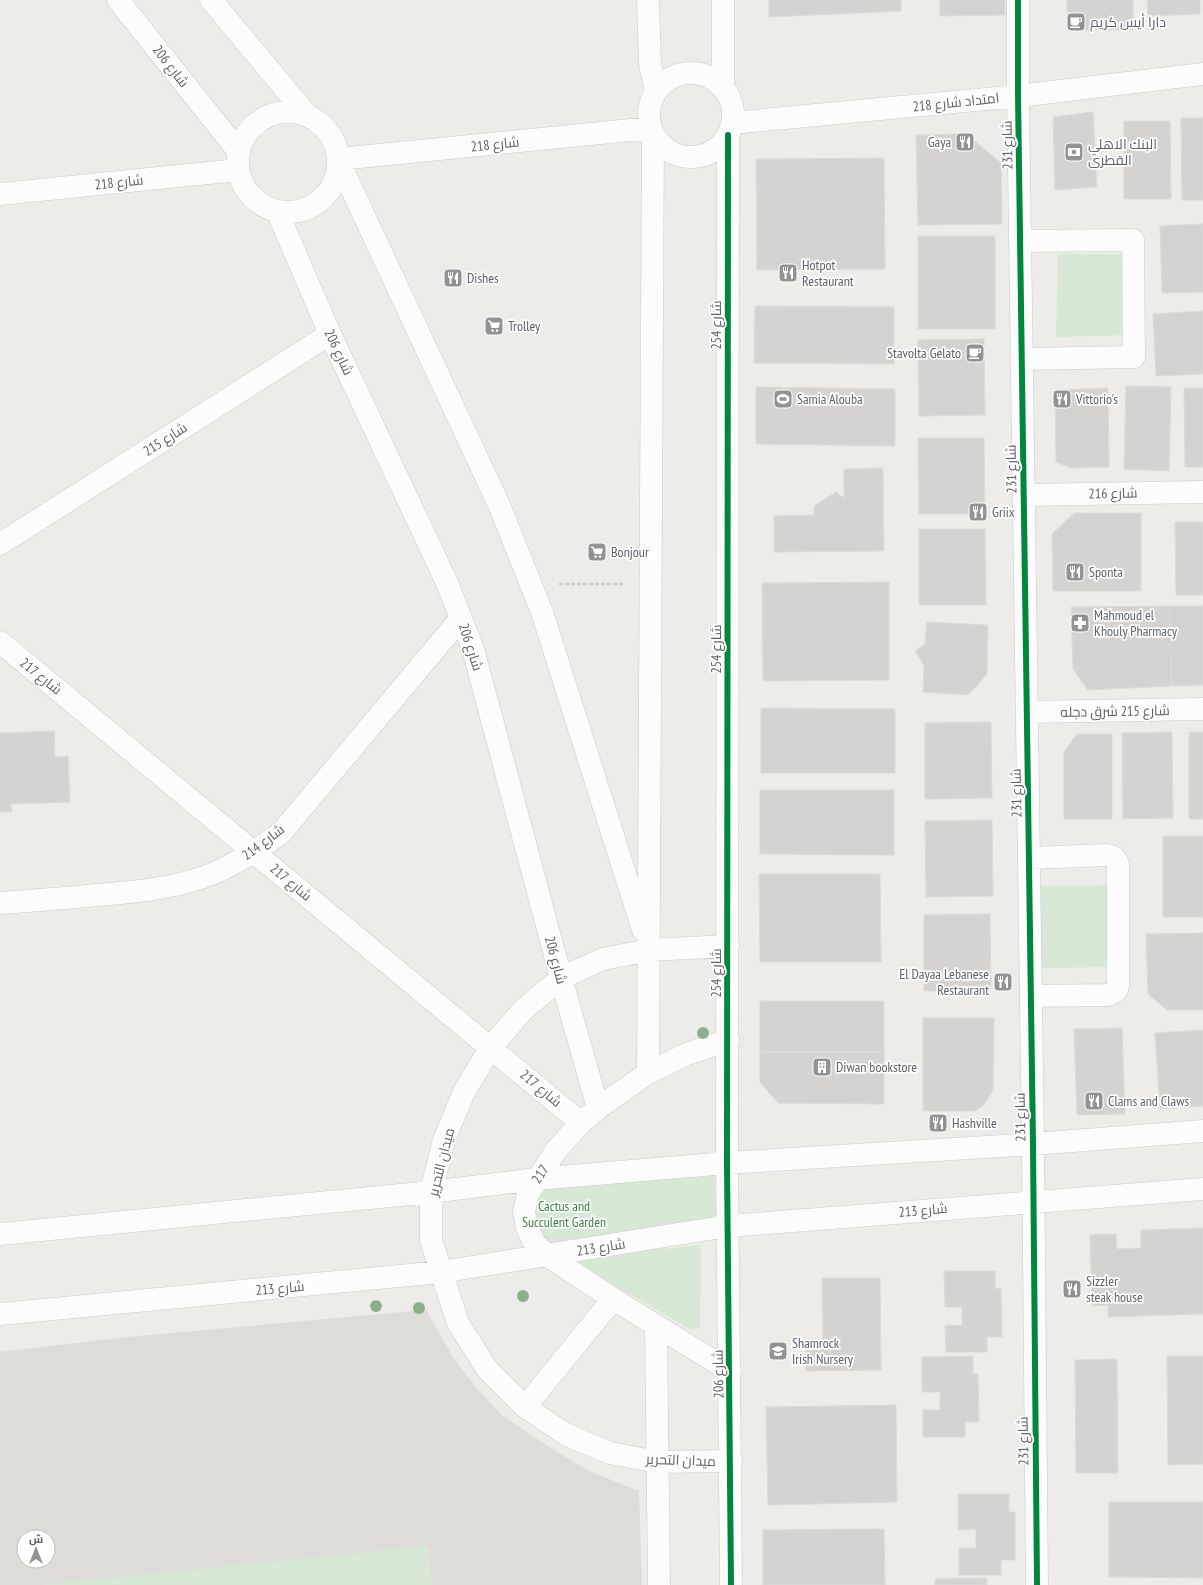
<svg xmlns="http://www.w3.org/2000/svg" width="1203" height="1585" font-family="'PT Sans Narrow',Cairo,sans-serif">
	<style>
		.education { fill: #dddcd7; fill-rule: evenodd }
		.green { fill: #d7e8d5 }
		.building { fill: #d4d3d1; stroke: #dcdbd8 }
		.lines { fill: none; stroke-linecap: round; stroke-linejoin: round }
		.street-casing { stroke: #c9c9c9; stroke-width: 23 }
		.path { stroke: #c9cecb; stroke-width: 2.5; stroke-dasharray: 4 2; stroke-linecap: butt }
		.street { stroke: #fcfcfc; stroke-width: 22 }
		.cycleway-casing { stroke: #fff; stroke-width: 8 }
		.cycleway { stroke: #00873e; stroke-width: 6 }
		.tree { fill: #8bb18c }
		.labels { text-anchor: middle; stroke-width: 3.5; stroke-linejoin: round; paint-order: stroke }
		.poi-label { font-size: 14px; fill: #5e6166; stroke: #fff; text-anchor: start }
		.street-label { font-size: 14px; fill: #5e6166; stroke: #fff }
		.park-label { font-size: 14px; fill: #3a8040; stroke: #fff }
	</style>
	<rect width="100%" height="100%" fill="#edece8"/>
	<path class="education" d="M426,1310L453,1357L477,1389L502,1415L549,1447L589,1471L639,1491L642,1585H0V1352L128,1337ZM24,1537H48V1561H24Z"/>
	<path class="green" d="M1058,254H1126L1127,335L1056,337Z
		M1108,885L1109,967L1039,968V886Z
		M714,1174L717,1219L549,1246L539,1235L534,1203L543,1186Z
		M701,1245L700,1327L693,1331L570,1259Z
		M428,1546L432,1585H39Z"/>
	<path class="building" d="M769,0H901V11L769,17Z
		M940,0H1005V15L940,16Z
		M1067,0H1133V30H1086L1067,11Z
		M1147,0H1200V14L1148,16Z
		M1093,112L1097,187L1055,190L1053,117Z
		M1181,118H1203V200H1182Z
		M1124,121H1170L1171,199H1124Z
		M966,134L1001,163L1002,224L918,225L916,135Z
		M884,158L885,269L757,270L756,159Z
		M1203,224V292L1162,293L1160,226Z
		M918,236H995V329H918Z
		M755,306L894,307V364L754,363Z
		M1203,311V374L1156,376L1153,314Z
		M984,339L985,415L919,416L918,340Z
		M1126,386L1171,387L1169,471L1124,469Z
		M756,387L895,389V446L756,444Z
		M1108,388L1109,467L1071,468L1056,462L1055,390Z
		M1184,388H1203V467H1185Z
		M918,438H984L985,514H919Z
		M883,468L884,551L774,552V516L814,515V506L836,492L844,498V469Z
		M1074,513H1141V591H1053L1052,534Z
		M1175,522H1203V595H1176Z
		M919,529H985L986,605H919Z
		M889,582V680L763,681L762,583Z
		M1170,606H1203V685L1171,686Z
		M1170,606L1171,686L1088,690L1073,669L1071,607Z
		M927,622L988,625L987,674L968,695L923,692L924,665L915,651L925,644Z
		M761,708L895,709V773H761Z
		M991,722L992,798L925,799V723Z
		M54,731L55,757L68,756L70,802L11,804L12,812H0V733Z
		M1172,732L1173,818L1123,819L1122,733Z
		M1189,732H1203V819H1189Z
		M1077,734H1112V819H1064V752Z
		M760,790H894V855L760,854Z
		M992,820L993,896L926,897L925,821Z
		M1163,836H1203V917H1163Z
		M759,874H880L881,962H760Z
		M990,914L991,990L924,991V915Z
		M1203,933V1010H1167L1148,994L1146,934Z
		M760,1001H884V1052H760Z
		M923,1018H994L993,1090L984,1105L974,1111H923Z
		M1122,1028L1125,1114L1077,1115L1074,1029Z
		M1203,1030V1106L1160,1109L1155,1033Z
		M760,1052H884V1104L778,1103L760,1082Z
		M1203,1228V1314L1108,1317V1305L1092,1306L1090,1235L1116,1234L1117,1249L1141,1248V1230Z
		M944,1271H995V1289L1001,1288L1002,1337H987V1352H946L945,1326L962,1325V1307H945Z
		M822,1278H880L881,1370L806,1371V1339H823Z
		M973,1356V1374H978L979,1422H965V1437H923V1410H940V1392H922V1357Z
		M1167,1356H1203V1464L1168,1465Z
		M1117,1359L1118,1473H1076L1075,1360Z
		M896,1405L897,1502L768,1505L766,1407Z
		M958,1494H1009V1512H1015V1560H1001V1575H959V1548H976V1529L958,1530Z
		M1109,1502H1203V1578L1109,1577Z
		M884,1529L885,1585H763V1530Z
		M986,1578L987,1585H935V1579Z"/>
	<g class="lines">
		<g class="street-casing">
			<path id="street" d="M118,0L239,152
				M211,0L307,115
				M648,0L650,64L656,91
				M1018,0V96L1033,1144L1037,1585
				M649 115a42 42 0 1 1 84 0a42 42 0 1 1-84 0Z
				M723,87V0
				M238 162a50 50 0 1 1 100 0a50 50 0 1 1-100 0Z
				M732,123L1018,96L1203,74
				M728,135L727,1163L731,1585
				M339,159L651,128
				M339,162L500,507L542,612L643,930
				M0,194L238,170
				M277,211L330,334L448,585L473,649L561,978L598,1108
				M1020,241L1133,240L1134,357L1022,359
				M1024,495L1203,492
				M0,544L330,334
				M0,642L581,1123
				M1027,712L1203,709
				M1029,858L1107,855L1114,857L1118,863V986L1116,991L1108,995L1031,996
				M0,903C32,901 65,898 97,895C133,892 170,889 204,877C232,867 257,850 281,833L461,618
				M728,946L649,950L603,959L561,978L523,1010L491,1047L464,1092L444,1140L431,1192V1240L458,1323L487,1369L525,1407L565,1434L610,1453L657,1462L731,1461
				M728,1040L687,1054L648,1073L598,1108L581,1123L557,1149L528,1194L524,1211L527,1228L535,1244L548,1256L613,1299L730,1371
				M648,1073L653,134
				M0,1234L431,1192L536,1179L727,1163L1033,1144L1203,1131
				M0,1314L441,1272L728,1226L1203,1189
				M656,1326L659,1585
				M525,1407L613,1299"/>
		</g>
		<path class="path" d="M559,584H624"/>
		<use href="#street" class="street"/>
		<g class="cycleway-casing">
			<path id="cycleway" d="M1018,0V96L1033,1144L1037,1585
				M728,135L727,1163L731,1585"/>
		</g>
		<use href="#cycleway" class="cycleway"/>
	</g>
	<g class="tree">
		<circle cx="703" cy="1033" r="6"/>
		<circle cx="523" cy="1296" r="6"/>
		<circle cx="376" cy="1306" r="6"/>
		<circle cx="419" cy="1308" r="6"/>
	</g>
	<defs>
		<g id="cafe-square" transform="scale(1)"><rect x="-9" y="-9" width="18" height="18" rx="4" fill="#909294" stroke="#fff"/><path d="M-5.5-4.5H6V0H3Q3 3.5 0 3.5H-2.5Q-5.5 3.5-5.5 0ZM3-3.2v2h1.7v-2ZM-6 4.5H4V6H-6Z" fill="#fff"/></g>
		<g id="restaurant-square" transform="scale(1)"><rect x="-9" y="-9" width="18" height="18" rx="4" fill="#909294" stroke="#fff"/><path d="M-5-6h1v4h1v-4h1v4h1v-4h1v5L-1.5 .5V6h-2V.5L-5-1ZM5-6V6H3V1.5H1.5Q1.5-4 5-6Z" fill="#fff"/></g>
		<g id="bank-square" transform="scale(1)"><rect x="-9" y="-9" width="18" height="18" rx="4" fill="#909294" stroke="#fff"/><path d="M-6-4H6V4H-6ZM0-2.3a2.3 2.3 0 1 0 0 4.6a2.3 2.3 0 1 0 0-4.6Z" fill="#fff"/></g>
		<g id="supermarket-square" transform="scale(1)"><rect x="-9" y="-9" width="18" height="18" rx="4" fill="#909294" stroke="#fff"/><path d="M-6-5.5h2.5l.6 2H6L4.5 2H-2.5L-4.4-4H-6ZM-1.5 3.2a1.3 1.3 0 1 0 .1 0ZM3 3.2a1.3 1.3 0 1 0 .1 0Z" fill="#fff"/></g>
		<g id="stadium-square" transform="scale(1)"><rect x="-9" y="-9" width="18" height="18" rx="4" fill="#909294" stroke="#fff"/><path d="M0-5a6.5 5 0 1 0 0 10a6.5 5 0 1 0 0-10ZM-3.5-1.8h7v3.6h-7Z" fill="#fff"/></g>
		<g id="pharmacy-square" transform="scale(1)"><rect x="-9" y="-9" width="18" height="18" rx="4" fill="#909294" stroke="#fff"/><path d="M-2-6h4v4h4v4h-4v4h-4v-4h-4v-4h4Z" fill="#fff"/></g>
		<g id="building-square" transform="scale(1)"><rect x="-9" y="-9" width="18" height="18" rx="4" fill="#909294" stroke="#fff"/><path d="M-4-6H4V6H1V3H-1V6H-4ZM-2.5-4.3h1.7v1.8h-1.7ZM.8-4.3h1.7v1.8H.8ZM-2.5-1h1.7V.8h-1.7ZM.8-1h1.7V.8H.8Z" fill="#fff"/></g>
		<g id="school-square" transform="scale(1)"><rect x="-9" y="-9" width="18" height="18" rx="4" fill="#909294" stroke="#fff"/><path d="M0-5L7-2L0 1L-7-2ZM-4 1L0 2.5L4 1V4Q0 6-4 4Z" fill="#fff"/></g>
	</defs>
	<g fill-rule="evenodd">
		<use href="#cafe-square" x="1076" y="22"/>
		<use href="#restaurant-square" x="965" y="142"/>
		<use href="#bank-square" x="1074" y="152"/>
		<use href="#restaurant-square" x="788" y="273"/>
		<use href="#restaurant-square" x="453" y="278"/>
		<use href="#supermarket-square" x="494" y="326"/>
		<use href="#cafe-square" x="975" y="353"/>
		<use href="#stadium-square" x="783" y="399"/>
		<use href="#restaurant-square" x="1062" y="399"/>
		<use href="#restaurant-square" x="978" y="512"/>
		<use href="#supermarket-square" x="597" y="552"/>
		<use href="#restaurant-square" x="1075" y="572"/>
		<use href="#pharmacy-square" x="1080" y="623"/>
		<use href="#restaurant-square" x="1003" y="982"/>
		<use href="#building-square" x="822" y="1067"/>
		<use href="#restaurant-square" x="1094" y="1101"/>
		<use href="#restaurant-square" x="938" y="1123"/>
		<use href="#restaurant-square" x="1072" y="1289"/>
		<use href="#school-square" x="778" y="1351"/>
	</g>
	<g class="labels">
		<g class="poi-label">
			<text x="1090" y="27">دارا أيس كريم</text>
			<text x="951" y="147" text-anchor="end">Gaya</text>
			<text x="1088" y="149">البنك الاهلي<tspan x="1088" dy="16">القطرى</tspan></text>
			<text x="802" y="270">Hotpot<tspan x="802" dy="16">Restaurant</tspan></text>
			<text x="467" y="283">Dishes</text>
			<text x="508" y="331">Trolley</text>
			<text x="961" y="358" text-anchor="end">Stavolta Gelato</text>
			<text x="797" y="404">Samia Alouba</text>
			<text x="1076" y="404">Vittorio's</text>
			<text x="992" y="517">Griix</text>
			<text x="611" y="557">Bonjour</text>
			<text x="1089" y="577">Sponta</text>
			<text x="1094" y="620">Mahmoud el<tspan x="1094" dy="16">Khouly Pharmacy</tspan></text>
			<text x="989" y="979" text-anchor="end">El Dayaa Lebanese<tspan x="989" dy="16">Restaurant</tspan></text>
			<text x="836" y="1072">Diwan bookstore</text>
			<text x="1108" y="1106">Clams and Claws</text>
			<text x="952" y="1128">Hashville</text>
			<text x="1086" y="1286">Sizzler<tspan x="1086" dy="16">steak house</tspan></text>
			<text x="792" y="1348">Shamrock<tspan x="792" dy="16">Irish Nursery</tspan></text>
		</g>
		<g class="street-label">
			<text transform="translate(171 66) rotate(52)" y="5">شارع 206</text>
			<text transform="translate(956 102) rotate(-6)" y="5">امتداد شارع 218</text>
			<text transform="translate(495 144) rotate(-6)" y="5">شارع 218</text>
			<text transform="translate(1007 145) rotate(-91)" y="5">شارع 231</text>
			<text transform="translate(119 182) rotate(-6)" y="5">شارع 218</text>
			<text transform="translate(716 325) rotate(-90)" y="5">شارع 254</text>
			<text transform="translate(339 352) rotate(65)" y="5">شارع 206</text>
			<text transform="translate(165 439) rotate(-33)" y="5">شارع 215</text>
			<text transform="translate(1011 469) rotate(-91)" y="5">شارع 231</text>
			<text transform="translate(1113 493) rotate(-1)" y="5">شارع 216</text>
			<text transform="translate(471 647) rotate(72)" y="5">شارع 206</text>
			<text transform="translate(716 649) rotate(-90)" y="5">شارع 254</text>
			<text transform="translate(41 676) rotate(39)" y="5">شارع 217</text>
			<text transform="translate(1115 711) rotate(-1)" y="5">شارع 215 شرق دجله</text>
			<text transform="translate(1016 793) rotate(-91)" y="5">شارع 231</text>
			<text transform="translate(263 842) rotate(-37)" y="5">شارع 214</text>
			<text transform="translate(291 882) rotate(40)" y="5">شارع 217</text>
			<text transform="translate(556 960) rotate(75)" y="5">شارع 206</text>
			<text transform="translate(716 973) rotate(-90)" y="5">شارع 254</text>
			<text transform="translate(541 1088) rotate(40)" y="5">شارع 217</text>
			<text transform="translate(1020 1117) rotate(-91)" y="5">شارع 231</text>
			<text transform="translate(441 1162) rotate(-76)" y="5">ميدان التحرير</text>
			<text transform="translate(540 1174) rotate(-57)" y="5">217</text>
			<text transform="translate(923 1210) rotate(-5)" y="5">شارع 213</text>
			<text transform="translate(601 1247) rotate(-9)" y="5">شارع 213</text>
			<text transform="translate(280 1288) rotate(-5)" y="5">شارع 213</text>
			<text transform="translate(718 1374) rotate(-91)" y="5">شارع 206</text>
			<text transform="translate(1023 1441) rotate(-91)" y="5">شارع 231</text>
			<text transform="translate(681 1460) rotate(2)" y="5">ميدان التحرير</text>
		</g>
		<g class="park-label">
			<text x="564" y="1211">Cactus and<tspan x="564" dy="16">Succulent Garden</tspan></text>
		</g>
	</g>
	<g transform="translate(36 1549)"><circle r="19" fill="#ffffff" stroke="#bfc0c2"/>
	<path d="M0-3L7 15L0 10L-7 15Z" fill="#909294"/>
	<text y="-6" font-size="11" font-weight="bold" text-anchor="middle" fill="#5e6166">ش</text>
	</g>
</svg>
